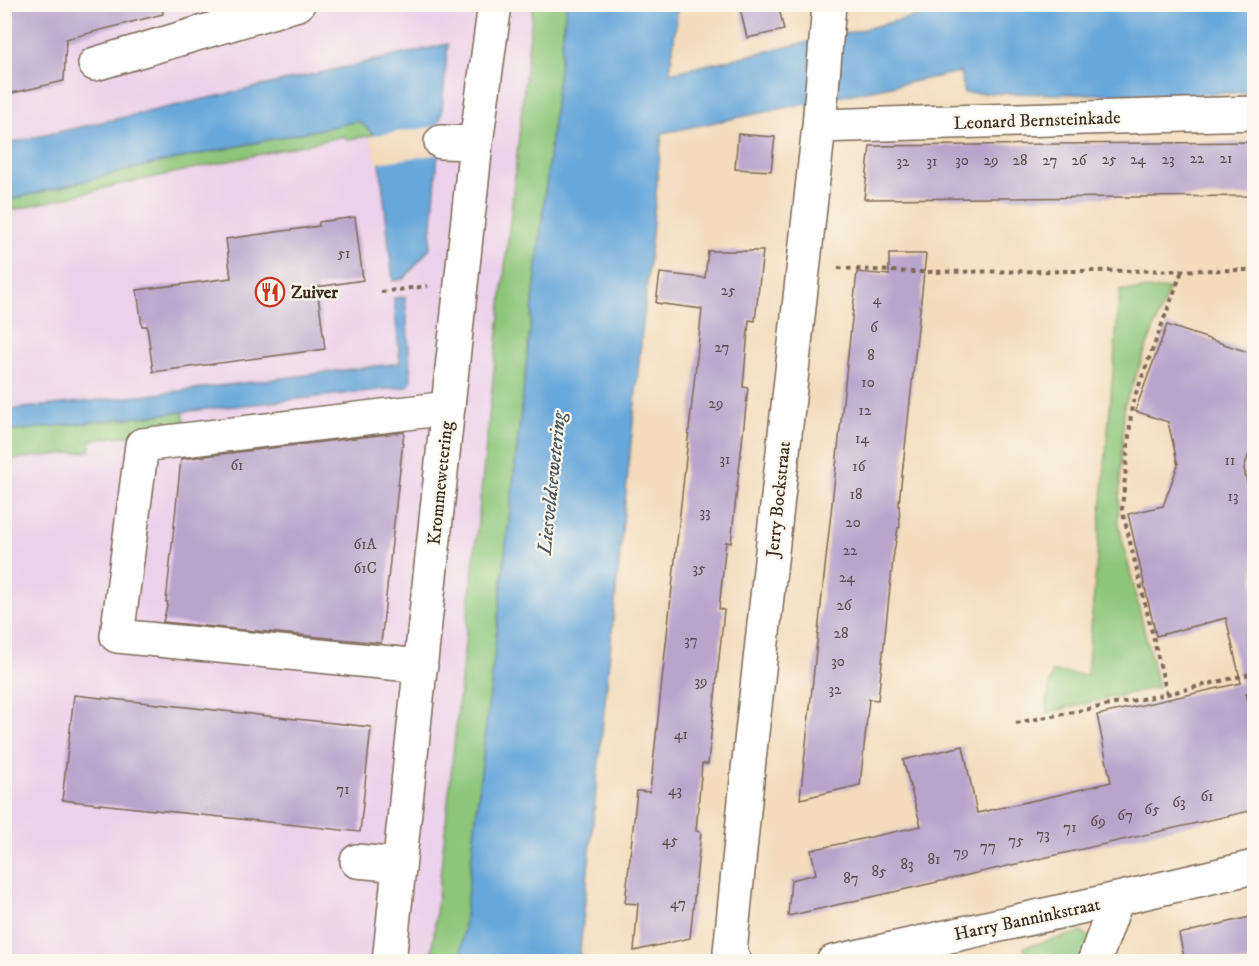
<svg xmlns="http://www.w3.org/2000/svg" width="1259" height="966" font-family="'IM FELL DW Pica',serif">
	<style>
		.built { fill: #ecd1ea }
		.green { fill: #8dc67a; stroke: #64784c; stroke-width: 1.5 }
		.water { fill: #67a7da; stroke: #51687c; stroke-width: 1.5 }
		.pier { fill: #f3dbbc }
		.building { fill: #b9a5cc }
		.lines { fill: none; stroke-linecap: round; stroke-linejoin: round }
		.minor-casing { stroke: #7b6855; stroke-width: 36 }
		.path { stroke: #7b6855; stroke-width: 4; stroke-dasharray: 4.5 4.5; stroke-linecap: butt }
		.minor { stroke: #fff; stroke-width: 33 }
		.labels { text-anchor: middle; stroke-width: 4.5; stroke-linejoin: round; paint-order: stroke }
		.number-label { font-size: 15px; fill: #5a494a }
		.street-label { font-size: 18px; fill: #3b2a1e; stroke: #fbf7ec }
		.poi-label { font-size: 18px; font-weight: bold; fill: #3b2a1e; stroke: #fbf7ec; text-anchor: start }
		.water-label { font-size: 20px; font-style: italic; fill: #4a5660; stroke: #fbf7ec }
	</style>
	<rect width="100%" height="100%" fill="#fbf7ec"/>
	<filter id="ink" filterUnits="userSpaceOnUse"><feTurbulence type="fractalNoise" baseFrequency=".0167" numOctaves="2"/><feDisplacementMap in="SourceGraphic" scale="12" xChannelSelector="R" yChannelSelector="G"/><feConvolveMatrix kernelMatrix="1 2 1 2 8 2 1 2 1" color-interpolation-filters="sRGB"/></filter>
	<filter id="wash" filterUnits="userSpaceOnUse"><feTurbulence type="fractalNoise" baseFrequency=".008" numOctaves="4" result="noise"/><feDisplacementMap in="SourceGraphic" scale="24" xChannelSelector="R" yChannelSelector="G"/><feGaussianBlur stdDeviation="1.35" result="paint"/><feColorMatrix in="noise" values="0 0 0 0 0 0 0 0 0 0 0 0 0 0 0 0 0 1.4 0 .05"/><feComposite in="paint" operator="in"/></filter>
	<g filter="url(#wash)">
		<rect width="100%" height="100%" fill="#f3dbbc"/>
		<path class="built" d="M5,5H551L451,961L5,962Z"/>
		<path class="green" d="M533,5H566L460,961L431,962Z
			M359,121L374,135L346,140L345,136L118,185L5,212V201L148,165Z
			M1169,289L1124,406L1118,522L1158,687L1048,712L1047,701L1052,672L1087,675L1120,290Z
			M183,412L185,428L91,440L90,451L5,460L4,432Z
			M1082,932L1091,938L1083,961H1026L1024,947Z"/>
		<path class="water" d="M566,5H678L670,73L844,34L953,7V5H1254V92L1169,95L964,93L960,72L662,133L579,961L460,962Z
			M448,44L441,119L435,127L438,154L430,248L404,279L393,281L380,163L374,135L359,121L148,165L5,201V144Z
			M405,297L411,378L410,384L405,387L5,432V410L148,395L400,363L394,298Z"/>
		<path class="pier" d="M439,126L441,154L377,163L370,136Z"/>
		<g id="blocks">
			<path class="building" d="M4,4H162L163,14L66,39L64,81L4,95Z
				M739,4H778L784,30L747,38Z
				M738,134L775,137L771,171L735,169Z
				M1254,142V196L864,199L870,146Z
				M355,217L363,280L317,287L325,349L153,372L147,326H142L137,290L231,278L226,239L319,226V222Z
				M708,251H763L755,321L749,320L743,387L748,388L731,543L726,542L719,609L724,610L708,764H702L696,831L701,832L690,938L634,951L638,904L625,903L637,791L650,792L702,309L656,303L660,273L705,278Z
				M889,254H926L899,503L900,527L898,528L893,559L878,700L869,699L860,785L800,799L857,272L889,275Z
				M1167,325L1254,354V439L1244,468L1254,516V692L1246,693L1254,731V810L788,916L791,880L816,874L811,850L921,826L903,760L963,746L977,813L1058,795L1111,782L1097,715L1241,683L1226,618L1156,636L1128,514L1163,506L1178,465L1168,422L1135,411Z
				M404,432L381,643L163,622L168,602H166L181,459Z
				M74,695L371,727L360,832L62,800Z
				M1254,916V962H1185L1179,934Z"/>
		</g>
	</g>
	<g filter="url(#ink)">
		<use href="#blocks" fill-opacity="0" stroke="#7b6855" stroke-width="1.5"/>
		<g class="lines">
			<g class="minor-casing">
				<path id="minor" d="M95,64L298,4
					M819,126L1254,113
					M441,142L476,143
					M421,666L117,636L142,445L448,408
					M357,861L399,865
					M389,962L476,143L495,4
					M735,962L730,952L749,760L819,126L829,4
					M833,962L1117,899L1254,867
					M1094,962L1117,899"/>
			</g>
			<path class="path" d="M838,268L909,272L1254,270
				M381,292L428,286
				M1167,694L1122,509L1132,404L1182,271
				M1016,723L1167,694L1254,673"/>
			<use href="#minor" class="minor"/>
		</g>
	</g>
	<defs>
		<g id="restaurant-ring" transform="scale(1.5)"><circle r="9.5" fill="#fbf7ec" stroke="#c8321e" stroke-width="1.5"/><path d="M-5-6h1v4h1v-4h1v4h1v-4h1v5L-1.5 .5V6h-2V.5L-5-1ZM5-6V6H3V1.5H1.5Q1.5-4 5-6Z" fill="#c8321e"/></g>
	</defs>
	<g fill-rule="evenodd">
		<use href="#restaurant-ring" x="270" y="292"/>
	</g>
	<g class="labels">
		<g class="number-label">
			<text x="1197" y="163">22</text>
			<text x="1226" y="163">21</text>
			<text x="1109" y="164">25</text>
			<text x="1138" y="164">24</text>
			<text x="1168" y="164">23</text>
			<text x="962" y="165">30</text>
			<text x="991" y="165">29</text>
			<text x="1020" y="165">28</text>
			<text x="1050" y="165">27</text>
			<text x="1079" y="165">26</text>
			<text x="903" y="166">32</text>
			<text x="932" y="166">31</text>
			<text x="344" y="258">51</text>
			<text x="728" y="295">25</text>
			<text x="877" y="304">4</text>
			<text x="874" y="332">6</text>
			<text x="722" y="352">27</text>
			<text x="871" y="360">8</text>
			<text x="868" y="387">10</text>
			<text x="716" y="408">29</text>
			<text x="865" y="415">12</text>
			<text x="862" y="443">14</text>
			<text x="725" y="464">31</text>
			<text x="1230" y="465">11</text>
			<text x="237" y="470">61</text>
			<text x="859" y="471">16</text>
			<text x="856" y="499">18</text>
			<text x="1233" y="501">13</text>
			<text x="705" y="517">33</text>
			<text x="853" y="527">20</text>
			<text x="365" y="549">61A</text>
			<text x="850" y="555">22</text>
			<text x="365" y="573">61C</text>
			<text x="699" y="573">35</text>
			<text x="847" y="582">24</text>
			<text x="844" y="610">26</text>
			<text x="841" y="638">28</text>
			<text x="691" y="645">37</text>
			<text x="838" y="666">30</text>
			<text x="701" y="686">39</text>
			<text x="835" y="694">32</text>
			<text x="681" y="739">41</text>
			<text x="343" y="794">71</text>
			<text x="675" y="795">43</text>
			<text x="1207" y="801">61</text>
			<text x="1179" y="807">63</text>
			<text x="1152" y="814">65</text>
			<text x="1125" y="820">67</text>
			<text x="1098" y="826">69</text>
			<text x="1070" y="832">71</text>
			<text x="1043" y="839">73</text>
			<text x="670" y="845">45</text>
			<text x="1016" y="845">75</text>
			<text x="988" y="851">77</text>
			<text x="961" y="857">79</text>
			<text x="934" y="864">81</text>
			<text x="907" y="869">83</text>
			<text x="879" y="876">85</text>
			<text x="851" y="883">87</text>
			<text x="678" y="908">47</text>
		</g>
		<g class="street-label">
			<text transform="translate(1037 120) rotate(-2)" y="6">Leonard Bernsteinkade</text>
			<text transform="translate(440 483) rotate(-84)" y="6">Krommewetering</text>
			<text transform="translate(778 499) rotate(-84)" y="6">Jerry Bockstraat</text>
			<text transform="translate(1027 919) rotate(-12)" y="6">Harry Banninkstraat</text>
		</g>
		<g class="poi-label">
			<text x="291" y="298">Zuiver</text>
		</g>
		<g class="water-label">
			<text transform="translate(551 483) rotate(-84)" y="7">Liesveldsewetering</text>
		</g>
	</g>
	<rect width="1259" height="966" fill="none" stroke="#fbf7ec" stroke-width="24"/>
</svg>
